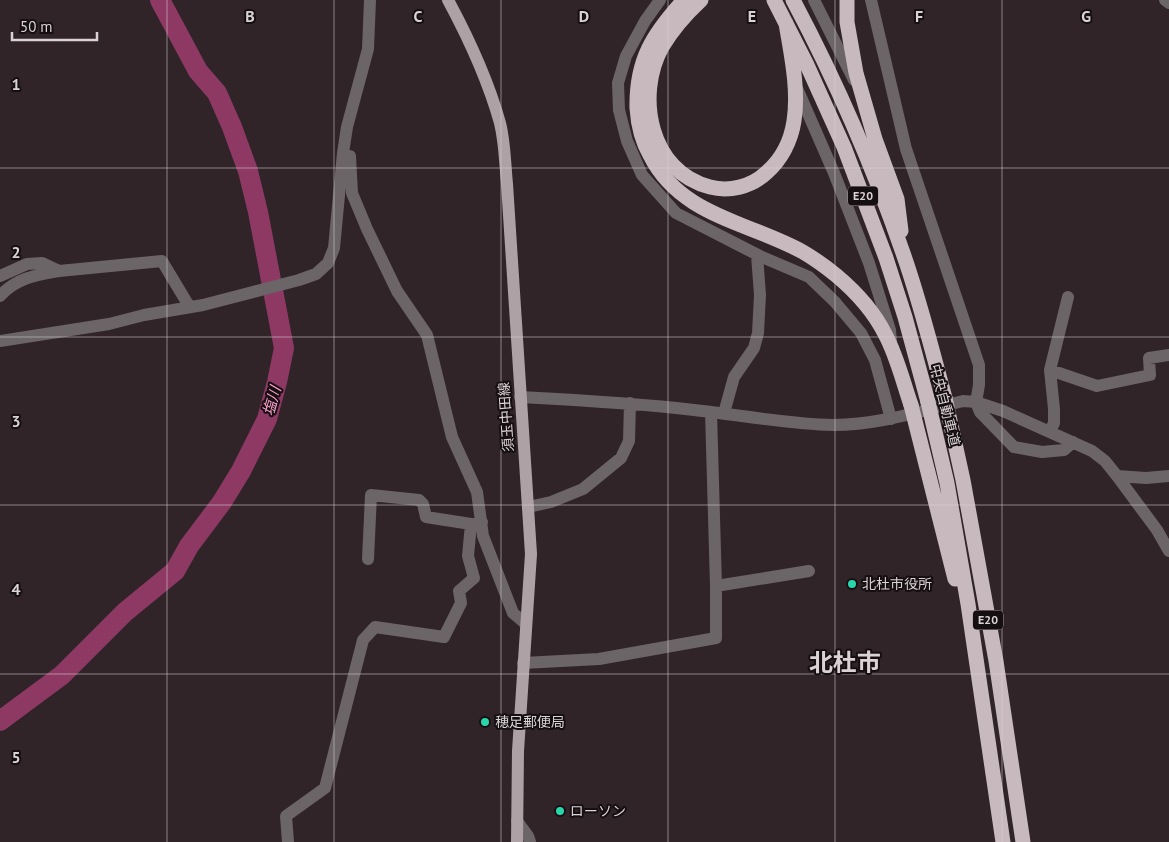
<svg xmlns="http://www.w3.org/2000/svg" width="1169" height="842" font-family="'PT Sans','Noto Sans JP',sans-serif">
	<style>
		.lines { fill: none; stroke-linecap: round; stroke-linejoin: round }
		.river { stroke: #8d3963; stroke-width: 20 }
		.minor { stroke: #6b6567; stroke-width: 12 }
		.major { stroke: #aea1a6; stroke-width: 12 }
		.highway { stroke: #c8b9bf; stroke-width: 15 }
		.highway-bridge { stroke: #c8b9bf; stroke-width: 15 }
		.grid { fill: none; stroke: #dad2d5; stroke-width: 1; stroke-opacity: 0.55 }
		.poi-dot { fill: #2ad5ac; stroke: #150f12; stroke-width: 2 }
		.labels { text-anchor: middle; stroke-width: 4; stroke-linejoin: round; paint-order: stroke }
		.shield { fill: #150f12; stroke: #9f989a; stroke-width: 1 }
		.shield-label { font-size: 12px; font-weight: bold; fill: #dad2d5 }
		.street-label { font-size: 14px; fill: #dad2d5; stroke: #150f12 }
		.poi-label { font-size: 14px; fill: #dad2d5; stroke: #150f12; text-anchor: start }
		.water-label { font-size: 15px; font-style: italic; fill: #fd9ec9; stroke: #150f12 }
		.town-label { font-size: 24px; font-weight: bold; fill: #dad2d5; stroke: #150f12 }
		.grid-label { font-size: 16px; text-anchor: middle; font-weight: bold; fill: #dad2d5; stroke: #150f12; stroke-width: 4; stroke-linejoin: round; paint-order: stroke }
	</style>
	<rect width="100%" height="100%" fill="#302429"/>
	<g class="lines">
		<path class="river" d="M0,721L62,675L125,612L175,571L189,546L222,502L241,471L267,419L277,382L284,348L258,212L248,171L232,127L217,93L198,71L160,0"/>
		<path class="minor" d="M660,0L645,21L626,56L618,83L619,110L627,141L642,175L676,213L762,257L809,277L835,302L861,333L875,360L891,419
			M814,0L854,80
			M871,0L906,149L979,365V385L976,402L980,412L1014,447L1042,452L1064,450L1073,442
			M1165,0L1169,3
			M796,86L834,173L869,263L890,330L891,341
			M350,156L352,193L367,229L397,291L427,335L452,437L477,492L483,536L513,613L526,624
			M0,276L27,264L42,263L59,271L162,261L189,306
			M0,296C16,278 36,275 59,271
			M0,341L109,324L144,315L203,305L299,280L316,274L328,263L334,248L343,153L347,127L368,49L370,0
			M1050,370L1097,386L1150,375L1149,358L1169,355
			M520,397C578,400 636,403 694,410C740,415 787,424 833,425C878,425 921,411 963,401L976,402L1003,411L1092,451L1105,461L1117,476L1157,530L1169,551
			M724,413L734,377L754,348L758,333L760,295L757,255
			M1050,431L1054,423V409L1050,370L1068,297
			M1117,476L1146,478L1169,476
			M528,507L551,502L583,489L621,458L629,441L630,403
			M368,559L371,495L419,500L423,504L426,517L471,524
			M716,586L809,571
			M523,663L599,659L716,638V586L711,412
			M517,821L528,836L530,842
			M288,842L286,816L325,788L363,640L375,627L444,637L461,603L459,591L474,578L468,556L471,524L482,522"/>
		<path class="major" d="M448,0C469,39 488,80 500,123C505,143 505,164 507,184L531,554L518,751L517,842"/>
		<path class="highway" d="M684,0C653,34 636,60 637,108C638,124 642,141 650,155C680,216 749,222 803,252C815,259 826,267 837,276C856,292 874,312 885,334C897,356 903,382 911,405
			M701,0C687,13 672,30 662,47C635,96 650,172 710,187C729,192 751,187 766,173C781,160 791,141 794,121C799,89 791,54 786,23
			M774,0L807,65L844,147L886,258L905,317L928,402
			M793,0C836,81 873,166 903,253C920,301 932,350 945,398
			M847,0V22L856,73L875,139L897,199L901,231"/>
		<path class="highway-bridge" d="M945,398L963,480L996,661L1023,842
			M928,402L947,483L968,604L1003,842
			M911,405L955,579"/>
	</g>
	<path class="grid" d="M167,0V842M334,0V842M501,0V842M668,0V842M835,0V842M1002,0V842M0,168H1169M0,337H1169M0,505H1169M0,674H1169"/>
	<g class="poi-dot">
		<circle cx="852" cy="584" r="5"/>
		<circle cx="485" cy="722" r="5"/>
		<circle cx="560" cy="811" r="5"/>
	</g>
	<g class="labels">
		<g class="shield">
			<rect x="848" y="186.5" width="30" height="19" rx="4"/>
			<rect x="973" y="610.5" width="30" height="19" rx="4"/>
		</g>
		<g class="shield-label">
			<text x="863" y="200">E20</text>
			<text x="988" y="624">E20</text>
		</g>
		<g class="street-label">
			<text transform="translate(945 405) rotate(76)" y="5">中央自動車道</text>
			<text transform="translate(506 417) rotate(-94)" y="5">須玉中田線</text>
		</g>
		<g class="poi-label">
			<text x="862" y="589">北杜市役所</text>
			<text x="495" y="727">穂足郵便局</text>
			<text x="570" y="816">ローソン</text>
		</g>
		<g class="water-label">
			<text transform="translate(272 401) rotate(-74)" y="5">塩川</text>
		</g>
		<g class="town-label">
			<text x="845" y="671">北杜市</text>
		</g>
	</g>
	<g class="grid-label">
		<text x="250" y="22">B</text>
		<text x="418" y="22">C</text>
		<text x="584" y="22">D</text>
		<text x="752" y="22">E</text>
		<text x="919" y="22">F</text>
		<text x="1086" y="22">G</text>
		<text x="16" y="90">1</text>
		<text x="16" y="258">2</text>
		<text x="16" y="427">3</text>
		<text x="16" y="595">4</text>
		<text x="16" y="763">5</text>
	</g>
	<path d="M12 32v8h85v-8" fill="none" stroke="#dad2d5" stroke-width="2.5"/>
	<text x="20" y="32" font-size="15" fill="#dad2d5" stroke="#150f12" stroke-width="4" paint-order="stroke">50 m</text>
</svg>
